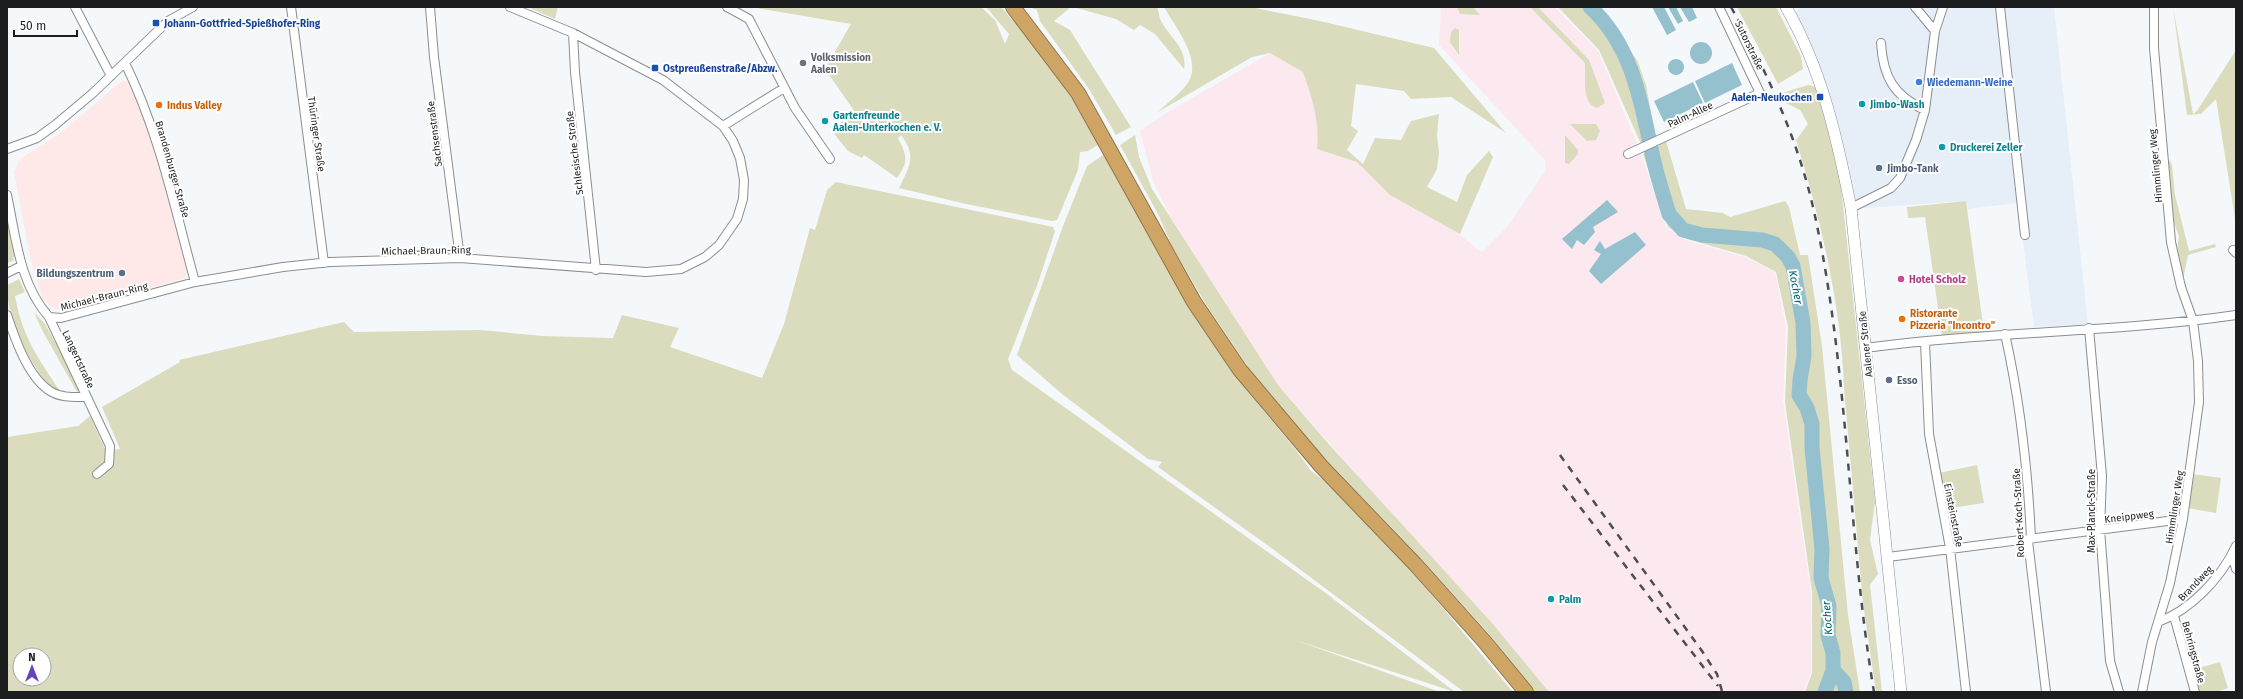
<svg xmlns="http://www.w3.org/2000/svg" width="2243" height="699" font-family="'Fira Sans',sans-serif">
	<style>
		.built { fill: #e6eff8 }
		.industrial { fill: #fce8ef }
		.education { fill: #fee8e8 }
		.green { fill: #dadcbd; fill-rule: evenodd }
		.water { fill: #94c1cd }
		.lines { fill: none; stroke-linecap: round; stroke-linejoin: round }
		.stream { stroke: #94c1cd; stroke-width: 2.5 }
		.river { stroke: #94c1cd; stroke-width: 15 }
		.street-casing { stroke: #8b8e91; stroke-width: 10 }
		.secondary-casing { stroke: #8b8e91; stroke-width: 12 }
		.highway-casing { stroke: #90754c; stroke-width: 16 }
		.street { stroke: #fff; stroke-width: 8 }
		.secondary { stroke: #fff; stroke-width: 11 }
		.highway { stroke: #cea565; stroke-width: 14 }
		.rail { stroke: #4c4e4f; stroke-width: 2.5; stroke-dasharray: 7 7; stroke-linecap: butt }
		.transit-dot { fill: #1a4fb4; stroke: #fff; stroke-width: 1.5 }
		.worship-dot { fill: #6b7280; stroke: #fff; stroke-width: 1.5 }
		.shop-dot { fill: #3f7fe0; stroke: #fff; stroke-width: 1.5 }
		.culture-dot { fill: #0f9aa8; stroke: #fff; stroke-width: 1.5 }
		.food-dot { fill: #e8710a; stroke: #fff; stroke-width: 1.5 }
		.service-dot { fill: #5c6f8a; stroke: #fff; stroke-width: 1.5 }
		.hotel-dot { fill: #d1479c; stroke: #fff; stroke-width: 1.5 }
		.labels { text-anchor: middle; stroke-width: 4; stroke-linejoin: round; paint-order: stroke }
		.transit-label { font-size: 10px; font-weight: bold; fill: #164399; stroke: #fff; text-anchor: start }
		.street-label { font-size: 10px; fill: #1c1d1e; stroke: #fff }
		.worship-label { font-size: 10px; font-weight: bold; fill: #5b616d; stroke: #fff; text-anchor: start }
		.shop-label { font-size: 10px; font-weight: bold; fill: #366cbe; stroke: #fff; text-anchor: start }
		.culture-label { font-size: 10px; font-weight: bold; fill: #0d838f; stroke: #fff; text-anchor: start }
		.food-label { font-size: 10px; font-weight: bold; fill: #c56008; stroke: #fff; text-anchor: start }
		.service-label { font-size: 10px; font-weight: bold; fill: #4e5e75; stroke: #fff; text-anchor: start }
		.hotel-label { font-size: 10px; font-weight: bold; fill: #b23c85; stroke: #fff; text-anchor: start }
		.water-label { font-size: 11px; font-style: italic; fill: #006273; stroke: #fff }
	</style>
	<rect width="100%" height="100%" fill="#f5f8fb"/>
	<path class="built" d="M1801,7H2054L2088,324L2034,327L2018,203L1967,209L1966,201L1854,209L1793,15Z"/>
	<path class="industrial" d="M1441,7H1555L1598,51L1637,143L1667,228L1686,240L1745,257L1775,272L1786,327L1783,401L1811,593V673L1803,692H1549L1278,385L1172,220L1153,181L1140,131L1161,116L1270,53L1303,72L1315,106L1319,135L1318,149L1371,167L1482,252L1507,227L1546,170L1545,160L1439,45Z"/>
	<path class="education" d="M122,81H127L134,91L150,134L188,271L183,279L62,311L51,307L42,298L31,261L14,172L20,159L58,135Z"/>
	<path class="green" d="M528,7H558L555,19Z
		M750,7H981L995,20L1005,44L1009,34L986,7H1001L1049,62L1101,143L1088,151L1080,152L1078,170L1057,220L1052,221L966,204L899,188C910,165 917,157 901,135L898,138C907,156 909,161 897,178L864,155L862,158L848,151L835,135L836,126L855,112L825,69L851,24Z
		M1029,7H1071L1054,21L1070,30L1131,127L1116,135L1089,89L1040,21L1037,10Z
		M1073,7H1157C1159,11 1159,16 1160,19C1168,36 1188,48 1184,69L1155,34L1140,25L1134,30L1116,19Z
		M1164,7H1250L1320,21L1434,48L1506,133L1451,97L1411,99L1404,91L1356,84L1351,126L1358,131L1347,150L1363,164L1375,138L1401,140L1411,121L1439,114L1437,135L1439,153L1437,169L1427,187L1457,202L1467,175L1489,151L1493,157L1460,234L1390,195L1357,162L1317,149C1320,121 1312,98 1303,72L1270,53L1252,57L1158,112C1167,103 1180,94 1187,84C1204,61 1175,27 1164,7Z
		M1457,7H1473L1480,15L1460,14Z
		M1530,7H1538L1589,60L1605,103L1597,108C1581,103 1586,78 1585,63Z
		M1558,7H1598L1606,14L1638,62L1646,85L1655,133L1641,144L1599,50Z
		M1737,7H1776L1801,56L1803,69L1778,84Z
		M2173,7L2193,114L2197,111L2236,50V225L2216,99L2201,114L2187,115Z
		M1455,28L1459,30V55L1450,42L1451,32Z
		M1808,85L1816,87L1834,140L1840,177L1875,502L1870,540L1878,574L1870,585L1882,692H1876L1863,603L1844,388C1841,305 1821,220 1796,140L1808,124L1800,110L1786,103L1782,93Z
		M1570,124H1596L1600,131L1596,140L1587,141Z
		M1135,135L1139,157L1152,189L1278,385L1326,441L1492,623L1549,692H1535L1485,629L1398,534L1312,445L1249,368L1207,306L1172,246L1158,214L1120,145Z
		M1565,135L1578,150V154L1569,164L1565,163Z
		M1666,141L1686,209L1723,213L1730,217L1785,201L1789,207L1800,255H1808L1822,346L1848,615L1860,692H1805L1812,673V592L1785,402L1788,327L1776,272L1746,256L1687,239L1668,227L1643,154Z
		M1106,153L1147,233L1234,375L1296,450L1311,471L1332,486L1347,504L1359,512L1405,563L1513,692H1464L1270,547L1158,467L1162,462L1148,459L1062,394L1017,355L1063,226L1087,166Z
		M2169,159L2172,165L2175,195L2189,251L2215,244L2216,247L2188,255L2183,280L2177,251L2179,236L2174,223L2168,170Z
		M836,182L1053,227L1055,231L1038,283L1008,359L1012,370L1327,594L1455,692L1295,640L1440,692H7V437L78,426L90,416L106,451L120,449L102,407L180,362L179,360L344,322L354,332L480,330L543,336L613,338L622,315L679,328L670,347L762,378L784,324L810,228L815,230L827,190ZM20,655H44V679H20Z
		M1966,201L1984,332L1942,336L1925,217L1908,218L1907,207Z
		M7,219L15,251L13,261L7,263Z
		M19,279L25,292L15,296C22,336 38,358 60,391L52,390C29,361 7,323 7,285Z
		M34,312L45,324L81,389L77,392L42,330Z
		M1977,465L1984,503L1945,509L1939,473Z
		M2192,474L2221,478L2216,513L2187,508Z
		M2220,662L2228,688L2216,692H2197L2191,670Z"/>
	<path class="water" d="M1652,7H1664L1676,30L1667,35Z
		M1668,7H1676L1683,21L1678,24Z
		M1680,7H1692L1697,18L1689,22Z
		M1690 53a11 11 0 1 1 22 0a11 11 0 1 1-22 0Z
		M1668 67a8 8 0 1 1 16 0a8 8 0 1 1-16 0Z
		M1732,63L1742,85L1705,103L1695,81Z
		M1693,82L1703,103L1664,122L1654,101Z
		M1607,200L1618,212L1593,227L1595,232L1584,245L1577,240L1572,249L1562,239Z
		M1635,232L1646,245L1601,284L1589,271L1601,254L1594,250L1600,241L1605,249Z"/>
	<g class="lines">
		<path class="stream" d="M1649,157L1652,154"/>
		<path class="river" d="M1590,7C1632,45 1641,101 1652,153C1656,173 1663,194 1669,214L1683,230L1702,235L1762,240L1775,244L1788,257L1793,266L1803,323L1804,356L1800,380L1799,395L1807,408L1812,424V448L1822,549L1821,578L1829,606L1828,635L1833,653V670L1825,692
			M1833,670L1844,682L1846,692"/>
		<g class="street-casing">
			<path id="street" d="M75,7L111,76
				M291,7L324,263
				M430,7L434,57L460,258
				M727,7L749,19L795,108L830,159
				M1915,7L1935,31
				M2000,7L2025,235
				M573,33L575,72L596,270
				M1881,43C1883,77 1894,96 1925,110
				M125,63C159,132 175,209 195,282
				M723,126L784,88
				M7,149L37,138L55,125L93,93L168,21L193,7
				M1628,154L1760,93L1719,7
				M7,195C16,237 19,283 49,317L110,446L109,464L97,474
				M1851,208L1891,188L1900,178L1916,140L1925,110L1935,31L1943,7
				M2233,250L2236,253
				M7,273L21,266
				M7,315C15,339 28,377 50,391C61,398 74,397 86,397
				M49,317L61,318L195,282L283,267L330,262L460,258L646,272L681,269L705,257L719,245L737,219L743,199L744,180L740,158L733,141L723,126L663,80L573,33L510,7
				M2089,328L2102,476L2100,529L2110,661L2119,692
				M2005,334C2020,401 2028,471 2031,539L2028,541L2046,692
				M1925,342L1929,434L1950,548L1966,692
				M1865,348C1988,331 2113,333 2236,315
				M2232,555L2236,569
				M1888,557L2183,519
				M2174,616L2195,692
				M2158,622C2191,610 2221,578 2236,546
				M2142,692L2152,642L2170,583L2183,519L2199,402L2198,361L2193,321L2181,287L2171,242L2154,48V7"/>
		</g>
		<g class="secondary-casing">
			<path id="secondary" d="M1786,7C1822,70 1837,138 1851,208L1901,692"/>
		</g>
		<g class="highway-casing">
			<path id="highway" d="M1013,7L1078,93L1194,302L1240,370L1321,466L1415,564L1484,641L1526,692"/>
		</g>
		<use href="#street" class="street"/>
		<use href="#secondary" class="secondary"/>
		<use href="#highway" class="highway"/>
		<path class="rail" d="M1731,7C1766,70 1797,137 1813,207C1849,367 1847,531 1874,692
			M1560,455L1702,651L1717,674L1722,691
			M1563,485L1718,686"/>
	</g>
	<g class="transit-dot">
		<rect x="152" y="19" width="8" height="8" rx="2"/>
		<rect x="651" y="64" width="8" height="8" rx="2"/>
		<rect x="1816" y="93" width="8" height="8" rx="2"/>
	</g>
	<circle class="worship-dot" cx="803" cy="63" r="4"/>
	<circle class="shop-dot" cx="1919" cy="82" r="4"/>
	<g class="culture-dot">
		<circle cx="1862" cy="104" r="4"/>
		<circle cx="825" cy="121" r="4"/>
		<circle cx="1942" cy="147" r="4"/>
		<circle cx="1551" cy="599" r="4"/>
	</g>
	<g class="food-dot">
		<circle cx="159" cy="105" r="4"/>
		<circle cx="1902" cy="319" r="4"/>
	</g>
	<g class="service-dot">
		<circle cx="1879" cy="168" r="4"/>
		<circle cx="122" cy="273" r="4"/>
		<circle cx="1889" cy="380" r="4"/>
	</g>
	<circle class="hotel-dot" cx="1901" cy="279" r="4"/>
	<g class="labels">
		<g class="transit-label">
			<text x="164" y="27">Johann-Gottfried-Spießhofer-Ring</text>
			<text x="663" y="72">Ostpreußenstraße/Abzw.</text>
			<text x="1812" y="101" text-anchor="end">Aalen-Neukochen</text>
		</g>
		<g class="street-label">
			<text transform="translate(1750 45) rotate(64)" y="4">Sutorstraße</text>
			<text transform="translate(1690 114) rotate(-25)" y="4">Palm-Allee</text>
			<text transform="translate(317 134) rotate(82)" y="4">Thüringer Straße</text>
			<text transform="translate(434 134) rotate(-97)" y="4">Sachsenstraße</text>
			<text transform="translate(574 153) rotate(-97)" y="4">Schlesische Straße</text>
			<text transform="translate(2155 166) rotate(-95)" y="4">Himmlinger Weg</text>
			<text transform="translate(173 169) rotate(74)" y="4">Brandenburger Straße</text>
			<text transform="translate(426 250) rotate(-1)" y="4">Michael-Braun-Ring</text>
			<text transform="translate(104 296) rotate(-14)" y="4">Michael-Braun-Ring</text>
			<text transform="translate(1865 344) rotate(-96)" y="4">Aalener Straße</text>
			<text transform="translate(79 359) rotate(65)" y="4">Langertstraße</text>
			<text transform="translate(2174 507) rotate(-81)" y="4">Himmlinger Weg</text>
			<text transform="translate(2091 511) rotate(-90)" y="4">Max-Planck-Straße</text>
			<text transform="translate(2018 513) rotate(-93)" y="4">Robert-Koch-Straße</text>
			<text transform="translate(1954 515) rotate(79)" y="4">Einsteinstraße</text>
			<text transform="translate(2129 516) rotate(-7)" y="4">Kneippweg</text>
			<text transform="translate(2195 583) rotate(-46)" y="4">Brandweg</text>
			<text transform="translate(2194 652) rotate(75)" y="4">Behringstraße</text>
		</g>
		<g class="worship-label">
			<text x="811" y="61">Volksmission<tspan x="811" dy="12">Aalen</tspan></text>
		</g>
		<g class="shop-label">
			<text x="1927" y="86">Wiedemann-Weine</text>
		</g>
		<g class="culture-label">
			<text x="1870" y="108">Jimbo-Wash</text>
			<text x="833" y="119">Gartenfreunde<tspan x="833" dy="12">Aalen-Unterkochen e. V.</tspan></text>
			<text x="1950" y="151">Druckerei Zeller</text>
			<text x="1559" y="603">Palm</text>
		</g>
		<g class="food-label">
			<text x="167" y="109">Indus Valley</text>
			<text x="1910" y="317">Ristorante<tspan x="1910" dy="12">Pizzeria "Incontro"</tspan></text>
		</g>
		<g class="service-label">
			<text x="1887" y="172">Jimbo-Tank</text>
			<text x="114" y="277" text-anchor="end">Bildungszentrum</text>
			<text x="1897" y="384">Esso</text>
		</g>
		<g class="hotel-label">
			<text x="1909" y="283">Hotel Scholz</text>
		</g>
		<g class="water-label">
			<text transform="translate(1796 287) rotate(79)" y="4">Kocher</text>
			<text transform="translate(1827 618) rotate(-94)" y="4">Kocher</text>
		</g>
	</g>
	<rect width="2243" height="699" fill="none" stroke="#1c1d1e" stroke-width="16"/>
	<g transform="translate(32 667)"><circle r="19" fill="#ffffff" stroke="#a4a5a5"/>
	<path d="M0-3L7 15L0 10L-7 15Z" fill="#6641b9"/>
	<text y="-6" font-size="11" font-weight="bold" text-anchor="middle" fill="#1c1d1e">N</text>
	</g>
	<path d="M14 30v6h63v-6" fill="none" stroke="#1c1d1e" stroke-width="2"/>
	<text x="20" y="30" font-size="12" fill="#1c1d1e" stroke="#ffffff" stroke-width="3" paint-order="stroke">50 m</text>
</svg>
